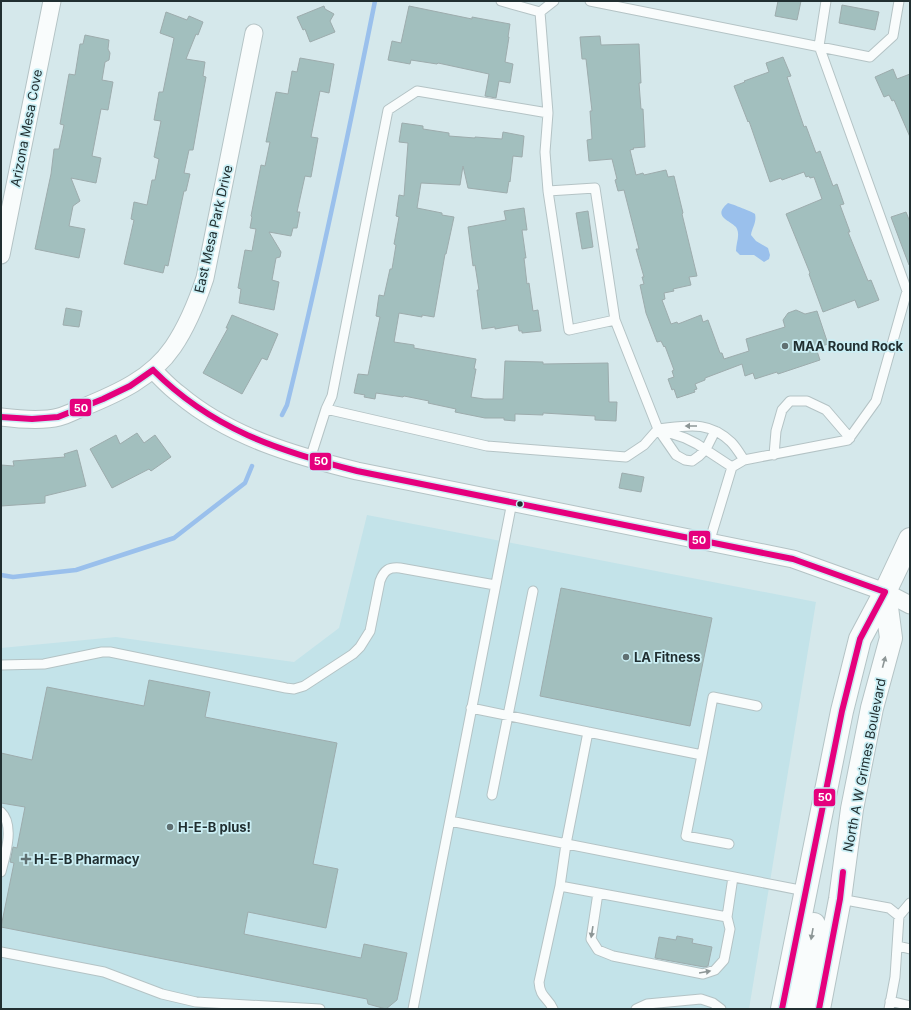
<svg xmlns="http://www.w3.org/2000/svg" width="911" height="1010" font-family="Inter,sans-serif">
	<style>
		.built { fill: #c3e3e9 }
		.water { fill: #9ac0ec }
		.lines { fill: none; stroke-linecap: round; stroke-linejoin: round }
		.stream { stroke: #9ac0ec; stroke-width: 4.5 }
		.building { fill: #a2bfbe; stroke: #9dacad }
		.lane-casing { stroke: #b4c3c5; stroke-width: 11 }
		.street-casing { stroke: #b4c3c5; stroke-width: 19 }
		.secondary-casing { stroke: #b4c3c5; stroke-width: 24 }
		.lane { stroke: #f9fcfc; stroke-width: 9 }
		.street { stroke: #f9fcfc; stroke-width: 17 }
		.secondary { stroke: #f9fcfc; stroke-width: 22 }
		.bus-1-casing { stroke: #cbeff5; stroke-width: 9 }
		.bus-1 { stroke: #e5007d; stroke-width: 6 }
		.oneway { fill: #8d9696 }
		.poi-dot { fill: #607072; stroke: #cbeff5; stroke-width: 1.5 }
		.bus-dot { fill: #212f31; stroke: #cbeff5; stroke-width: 1.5 }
		.labels { text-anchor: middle; stroke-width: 3.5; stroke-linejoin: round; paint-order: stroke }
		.street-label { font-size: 13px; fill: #212f31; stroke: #cbeff5 }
		.poi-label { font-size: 13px; font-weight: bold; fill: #212f31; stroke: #cbeff5; text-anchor: start }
		.line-badge { stroke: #cbeff5; stroke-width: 1.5 }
		.badge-label { font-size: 11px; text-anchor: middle; font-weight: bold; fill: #fff }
	</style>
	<rect width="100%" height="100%" fill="#d5e8eb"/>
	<path class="built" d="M367,515L816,602L749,1009H1V648L116,637L294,662L339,628Z"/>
	<path class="water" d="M728,203C732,204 753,212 755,214C757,222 752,228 751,235L756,241L768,248L770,255L769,259L764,262L754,255H740L736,251C736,243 740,236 737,229C734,221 710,218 728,203Z"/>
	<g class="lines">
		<path class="stream" d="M282,415L287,405C320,271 348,136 375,1
			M1,575L13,577L76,570L174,538L245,483L252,466"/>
	</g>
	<path class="building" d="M778,1H801L797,20L775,16Z
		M842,5L879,12L875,30L839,23Z
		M324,6L325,9L334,14L330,21L335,32L310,42L305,29L303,30L297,17Z
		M409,6L472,19V17L510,24L508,37H509L505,62L513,64L510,83L499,81L496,98L485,96L489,74L438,63L437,64L411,60L410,64L388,60L392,41L401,43Z
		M166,12L187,20L189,16L203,22L198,35L196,34L186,59L205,62L203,76L206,77L193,150H189L184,173L190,174L186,191H184L168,266L165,265L163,273L124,264L134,220L131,219L134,202L147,205L152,180H155L159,159L154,157L161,121L154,120L159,92H163L174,38L160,33Z
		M85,35L109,40L108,49L110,53L109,60L105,62L102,80L113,82L108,110L101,109L92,156L101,158L96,183L71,178L80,201L73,206L69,226L85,229L79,258L35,249L51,174L54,149H59L64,125L60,124L69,74L75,75L80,44H83Z
		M600,36L601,45L639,44L641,83H639L641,109H643L645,147L633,148L634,149L630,150L636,175L643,173L644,175L666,170L668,177L674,176L683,213L682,214L697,276L689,277L691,285L673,289L674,291L664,293L665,299L662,300L671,324L677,322L678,324L701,315L703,322L708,320L720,353H722L724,359L749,351L746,339L785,327L783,320L788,313L796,310L805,314L817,311L828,344L816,348L820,360L778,374L777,372L755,379L753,373L745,376L742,364L705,378V380L695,384L697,389L694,390L695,392L677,398L674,389L672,390L668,379L674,377L672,371L674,370L665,346L664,347L661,341L657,342L646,313L640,285L644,284L642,277H644L636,249H639L624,190L618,191L615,180L617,179L612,159L589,161L587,140L592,139L590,111H592L586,59H582L580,37Z
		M783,57L791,76L787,77L804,127L806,126L816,153L820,151L833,186L837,184L844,204L840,205L850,232H848L868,281L871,280L879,300L858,308L855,300L823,312L809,274L810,273L786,214L822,199L814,177L810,178L809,176L806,177L804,172L782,180L781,178L770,182L749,121L748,122L734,86L745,82L744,81L769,72L766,63Z
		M300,58L334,64L329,93L320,91L311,137L318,138L311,177L305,176L297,212H300L297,228H293L291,236L269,232L281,252L280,257L276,258L272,280L279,282L274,310L239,303L241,289L238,288L245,250L252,251L256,229L250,228L252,217L251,216L261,165L265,166L270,142H266L276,92L288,94L292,71L297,72Z
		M893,69L897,79L910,74V137L894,100L892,101L889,95L884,97L875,77Z
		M402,123L423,126V129L449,133V136L475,138V137L502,139L503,132L524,136L522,157L513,156L510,182L509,181L507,193L468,188L463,166L460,185L421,183L417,208L442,213V215L454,217L446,254H445L434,317L422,315V317L399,313L394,342L414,345V348L476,359L474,369H476L471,397L484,399H503L505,361L543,362V364L608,363L609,402H617L616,421L595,420V416L543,413V415L515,414V421L504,420V418H485L455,412L456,409L428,403L429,401L404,396L403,397L376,393L375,399L364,397L365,395L354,393L358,374L368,375L380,317L376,316L379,295L384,296L390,269H392L396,245L394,244L399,217L396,216L399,195L404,196L408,143L399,142Z
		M524,208L527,230H522L526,258H524L527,284L529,283L533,311L538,310L541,331L522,333V331H519L518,325L495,329V327L482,329L477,290H479L475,265L473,266L468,227L506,220L504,211Z
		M588,211L593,247L582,249L576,213Z
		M906,212L910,222V265H909L891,217Z
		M66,308L82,311L79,327L63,325Z
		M232,315L278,334L267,360L262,358L242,394L203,373L228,328H226Z
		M137,433L144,443L155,435L171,457L151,471L149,469L112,488L90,449L116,435L120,444Z
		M77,450L86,486L45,496V503L1,506V465L14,466L13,461L65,457L64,454Z
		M622,473L644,477L641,492L619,488Z
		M561,588L712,618L690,726L540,696Z
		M149,680L210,692L205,717L337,743L313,864L338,869L326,928L248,912L244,934L361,958L364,944L407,953L397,1000L386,1009L368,1004L367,999L1,927L14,863L10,862L13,847L17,848L25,807L1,803V753L32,760L47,687L144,706Z
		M677,936L693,939L692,943L712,947L708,966L704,967L655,958L659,937L676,940Z"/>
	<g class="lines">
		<g class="lane-casing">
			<path id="lane" d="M501,1L540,12
				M590,1L870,57L893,36L899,1
				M540,12L554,1
				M548,113L545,152L548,191L595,188L615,320L658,429L676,455L685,460L692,461L699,456L706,449L715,431
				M548,191L569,330L615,320
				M326,409L487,446L626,457L644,445L658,429C687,426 708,420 731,442C736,447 740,454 744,460
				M661,430L685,438L697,444L732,467
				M774,455L776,431L782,410L790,401H807L826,410L850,438
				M310,459L326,409L332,396L388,110L417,91L548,113L540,12
				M709,543L732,467L744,460L848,440L876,401L907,291L819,46L826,1
				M1,665L44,664L102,652H110L286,688L294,689L304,686L353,654L360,647L370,631L380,581C384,570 389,567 400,568L495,585
				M471,708L588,732L566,844L560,886L727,917L733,877
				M588,732L702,755L713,697L757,706
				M702,755L686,836L729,844
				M492,795L533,591
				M1,812C15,825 5,856 1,872
				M450,821L805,891
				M598,893L591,939L598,950L613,956L703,974L715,970L724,960L730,929L727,917
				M840,899L889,908L899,916L895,977L889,1009
				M899,916L910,903
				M898,946L910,949
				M1,952L104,972L162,994L196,1002L320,1009
				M890,1001L910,1006
				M413,1009L512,502
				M553,1009C548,997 540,998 539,982L560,886
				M636,1009L647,1004L701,999L713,1003L721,1009"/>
		</g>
		<g class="street-casing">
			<path id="street" d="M1,255L52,1
				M153,370C162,379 170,388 180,395C230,437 296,456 357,471L793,559L885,592L910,605
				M1,417C17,419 44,421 59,417C67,415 76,410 84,407C118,393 152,378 173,347C188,325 197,302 205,278L254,33"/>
		</g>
		<g class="secondary-casing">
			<path id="secondary" d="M782,1009L842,711L860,639L885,592L910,539
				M804,1009L802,992L814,924
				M819,1009L840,899L852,809L872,708L891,638L885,592"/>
		</g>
		<use href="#lane" class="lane"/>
		<use href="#street" class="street"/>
		<use href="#secondary" class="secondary"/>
		<g class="bus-1-casing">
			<path id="bus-1" d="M153,370C212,429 278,451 357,471L793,559L885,592
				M1,417L32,419L58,417L103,399L130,386L153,370
				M782,1009L842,711L860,639L885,592
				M819,1009L840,899L843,872"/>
		</g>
		<use href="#bus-1" class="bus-1"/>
	</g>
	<defs><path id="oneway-solid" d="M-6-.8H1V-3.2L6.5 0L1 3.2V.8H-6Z"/></defs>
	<g class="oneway">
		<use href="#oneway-solid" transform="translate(691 426) rotate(-180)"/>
		<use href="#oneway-solid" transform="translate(884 662) rotate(-75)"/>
		<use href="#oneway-solid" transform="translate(592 932) rotate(99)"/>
		<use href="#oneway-solid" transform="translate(812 934) rotate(100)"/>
		<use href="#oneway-solid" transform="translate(705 972) rotate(-10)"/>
	</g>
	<g class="poi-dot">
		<circle cx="785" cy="346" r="4"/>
		<circle cx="626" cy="657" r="4"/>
		<circle cx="170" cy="827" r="4"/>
		<path d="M24 853h4v4h4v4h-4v4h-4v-4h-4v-4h4z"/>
	</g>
	<circle class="bus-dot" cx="520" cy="504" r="3.5"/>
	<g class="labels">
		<g class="street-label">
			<text transform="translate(26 128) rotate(-79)" y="5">Arizona Mesa Cove</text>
			<text transform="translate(213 229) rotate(-77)" y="5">East Mesa Park Drive</text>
			<text transform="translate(864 765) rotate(-79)" y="5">North A W Grimes Boulevard</text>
		</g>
		<g class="poi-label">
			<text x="793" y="351">MAA Round Rock</text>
			<text x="634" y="662">LA Fitness</text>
			<text x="178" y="832">H-E-B plus!</text>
			<text x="34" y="864">H-E-B Pharmacy</text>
		</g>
	</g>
	<g class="line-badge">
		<rect x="69" y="398" width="23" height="19" rx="4" fill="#e5007d"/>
		<rect x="309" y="452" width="23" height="19" rx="4" fill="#e5007d"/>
		<rect x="688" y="530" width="23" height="20" rx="4" fill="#e5007d"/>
		<rect x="813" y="788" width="23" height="19" rx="4" fill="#e5007d"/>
	</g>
	<g class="badge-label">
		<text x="81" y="412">50</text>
		<text x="321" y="465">50</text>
		<text x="699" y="544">50</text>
		<text x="825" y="801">50</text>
	</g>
	<rect width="911" height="1010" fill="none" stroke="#212f31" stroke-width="4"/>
</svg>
